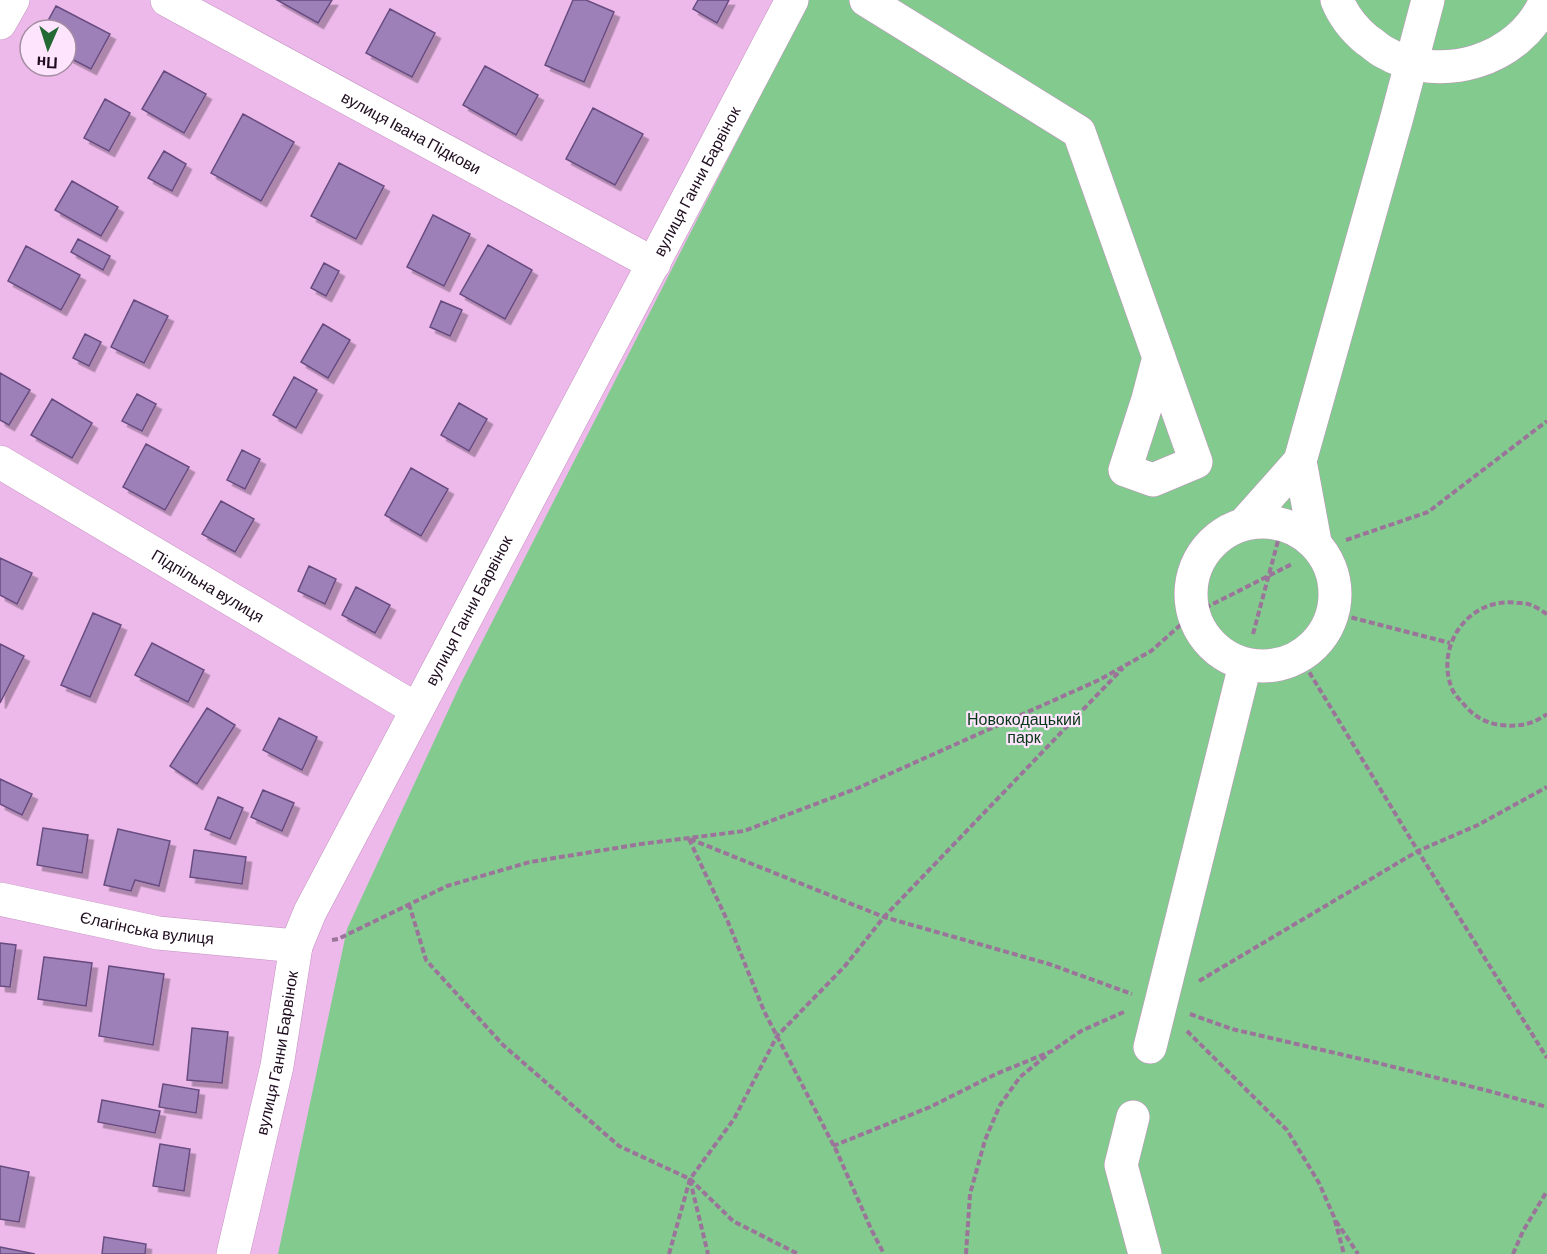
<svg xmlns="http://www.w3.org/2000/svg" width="1547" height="1254" font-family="Barlow,sans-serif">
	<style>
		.green { fill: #83ca8f }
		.building { fill: #9e80b8; stroke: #684c80; stroke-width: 1.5; filter: url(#shadow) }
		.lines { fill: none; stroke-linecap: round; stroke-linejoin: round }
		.minor-casing { stroke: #c391c0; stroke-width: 34 }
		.path { stroke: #9b7499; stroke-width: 4; stroke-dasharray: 6 3; stroke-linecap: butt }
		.minor { stroke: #fff; stroke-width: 33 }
		.labels { text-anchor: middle; stroke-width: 4.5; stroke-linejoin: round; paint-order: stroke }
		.street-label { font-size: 16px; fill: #1f0d1f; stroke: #ffe4fd }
		.park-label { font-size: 16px; fill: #073815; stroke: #ffe4fd }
	</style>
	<defs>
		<filter id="shadow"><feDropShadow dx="5.5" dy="5.5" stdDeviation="0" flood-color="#0004"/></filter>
	</defs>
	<rect width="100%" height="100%" fill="#edb9ea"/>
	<path class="green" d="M809,0H1547V1254H278L347,929L461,683Z"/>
	<path class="building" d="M277,0H332L318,23Z
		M573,0H586L614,12L584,82L545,65Z
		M698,0H729L717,23L693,9Z
		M56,6L110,34L91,69L66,56V30H43Z
		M390,9L435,33L412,77L366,53Z
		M485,66L538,95L516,135L463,105Z
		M164,71L206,94L184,133L142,109Z
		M105,99L130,113L109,151L84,138Z
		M593,108L643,134L615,185L566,159Z
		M243,114L294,142L261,201L211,173Z
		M164,151L186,164L172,191L148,178Z
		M339,163L384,186L356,239L311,216Z
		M72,181L118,207L101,236L55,210Z
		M433,215L470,234L444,286L407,267Z
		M78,239L110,256L103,270L71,252Z
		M488,245L532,270L505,319L460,294Z
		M26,246L80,275L61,310L8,281Z
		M324,263L339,271L326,296L311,288Z
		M134,300L168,316L144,363L111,347Z
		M441,301L462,310L450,336L430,327Z
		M323,324L350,340L328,378L301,362Z
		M85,334L101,342L89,366L73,358Z
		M0,373L30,390L9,425L0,420Z
		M294,377L317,390L296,428L273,415Z
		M137,394L156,404L142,431L122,421Z
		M52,399L92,423L72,458L31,435Z
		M459,403L487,419L469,451L441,435Z
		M146,444L189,467L165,510L123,487Z
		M242,450L260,459L245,489L227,480Z
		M411,468L448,489L421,536L385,515Z
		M221,501L254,519L235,552L202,534Z
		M0,558L32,573L17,604L0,595Z
		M309,566L336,579L325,604L298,591Z
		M356,587L390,605L375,633L342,615Z
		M93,613L121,625L90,697L61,685Z
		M152,643L204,670L188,702L135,675Z
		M0,644L24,656L0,703Z
		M207,708L235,725L197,784L170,766Z
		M279,718L317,737L302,770L263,750Z
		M0,779L32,794L22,815L0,804Z
		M263,790L294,803L282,831L251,817Z
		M218,797L243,808L230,839L205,829Z
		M43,828L88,835L82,873L37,865Z
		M118,829L170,841L159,886L135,880L131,891L104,885Z
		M194,850L246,857L242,884L190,877Z
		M0,943L16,945L10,987L0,986Z
		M44,957L92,963L86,1006L38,999Z
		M109,966L164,974L153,1045L99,1036Z
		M192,1028L228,1032L222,1083L187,1080Z
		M163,1084L199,1090L196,1113L159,1107Z
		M102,1100L160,1111L155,1133L98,1122Z
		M160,1144L190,1149L184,1191L153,1186Z
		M0,1166L29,1172L19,1222L0,1219Z
		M104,1237L146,1244L145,1254H102Z
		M0,1247L35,1254H0Z"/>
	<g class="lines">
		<g class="minor-casing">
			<g id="minor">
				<path id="s1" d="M167,0L654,264"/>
				<path d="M866,0L1079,132L1196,462L1153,480L1125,470L1148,399L1159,357"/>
				<path d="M1337,0C1343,15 1355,30 1367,40C1372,43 1377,48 1382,51C1439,85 1520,62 1546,0"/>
				<path d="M0,23L13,0"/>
				<path d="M1300,461L1315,542"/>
				<path id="s2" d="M0,462L416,709"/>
				<circle cx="1263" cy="594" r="72"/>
				<path d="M1244,524L1300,461L1397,117L1428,0"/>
				<path id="s3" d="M0,899L158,933L296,946"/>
				<path d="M1150,1047L1245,665"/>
				<path d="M1133,1117L1121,1165L1145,1254"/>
				<path id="s4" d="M233,1254L277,1066L296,946L310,912C468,607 633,305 792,0"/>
			</g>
		</g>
		<path class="path" d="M1346,540L1428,512L1547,421
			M1334,613L1450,643
			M1547,614C1542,611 1536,607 1531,605C1527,603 1522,603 1517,603C1469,596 1433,647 1453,691C1455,695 1459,699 1462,702C1471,714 1484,723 1500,725C1518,727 1532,725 1547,714
			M1253,634L1279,537
			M1300,657L1418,851L1547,1058
			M689,839L728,922L764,1011L837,1152L872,1231L884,1254
			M690,839L884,917L1049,964L1132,994
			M409,904L426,960L503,1045L619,1146L690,1179L733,1221L798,1254
			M332,940L338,939L447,886L530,862L641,844L744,831L858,788L1099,680L1151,651L1193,614L1292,564
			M1199,981L1418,851L1478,825L1547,787
			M1190,1014L1232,1029L1374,1062L1485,1090L1547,1107
			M1187,1031L1287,1130L1319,1183L1334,1217L1344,1254
			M833,1146L930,1107L996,1074L1052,1051L1081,1031L1126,1011
			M690,1180L708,1254
			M1336,1221L1358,1254
			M669,1254L690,1179L734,1119L777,1036L845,966L884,917L1123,668
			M966,1254L970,1194L985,1140L1000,1105L1020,1077L1047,1055
			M1513,1254L1523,1231L1547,1191"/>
		<use href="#minor" class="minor"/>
	</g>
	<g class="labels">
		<g class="street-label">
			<text dy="6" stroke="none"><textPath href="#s1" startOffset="278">вулиця Івана Підкови</textPath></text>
			<text dy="6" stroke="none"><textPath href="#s4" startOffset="1178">вулиця Ганни Барвінок</textPath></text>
			<text dy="6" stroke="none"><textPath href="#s2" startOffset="242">Підпільна вулиця</textPath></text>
			<text dy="6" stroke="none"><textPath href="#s4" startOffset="692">вулиця Ганни Барвінок</textPath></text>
			<text dy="6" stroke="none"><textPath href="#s3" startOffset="150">Єлагінська вулиця</textPath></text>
			<text dy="6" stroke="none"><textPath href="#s4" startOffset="206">вулиця Ганни Барвінок</textPath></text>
		</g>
		<g class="park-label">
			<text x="1024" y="725">Новокодацький<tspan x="1024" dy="18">парк</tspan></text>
		</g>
	</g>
	<g transform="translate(48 48) rotate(183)"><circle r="28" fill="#ffe4fd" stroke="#a58ea4" stroke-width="1.5"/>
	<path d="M0-4.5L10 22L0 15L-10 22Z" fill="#236934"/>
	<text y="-9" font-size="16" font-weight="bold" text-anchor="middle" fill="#1f0d1f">Пн</text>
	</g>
</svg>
